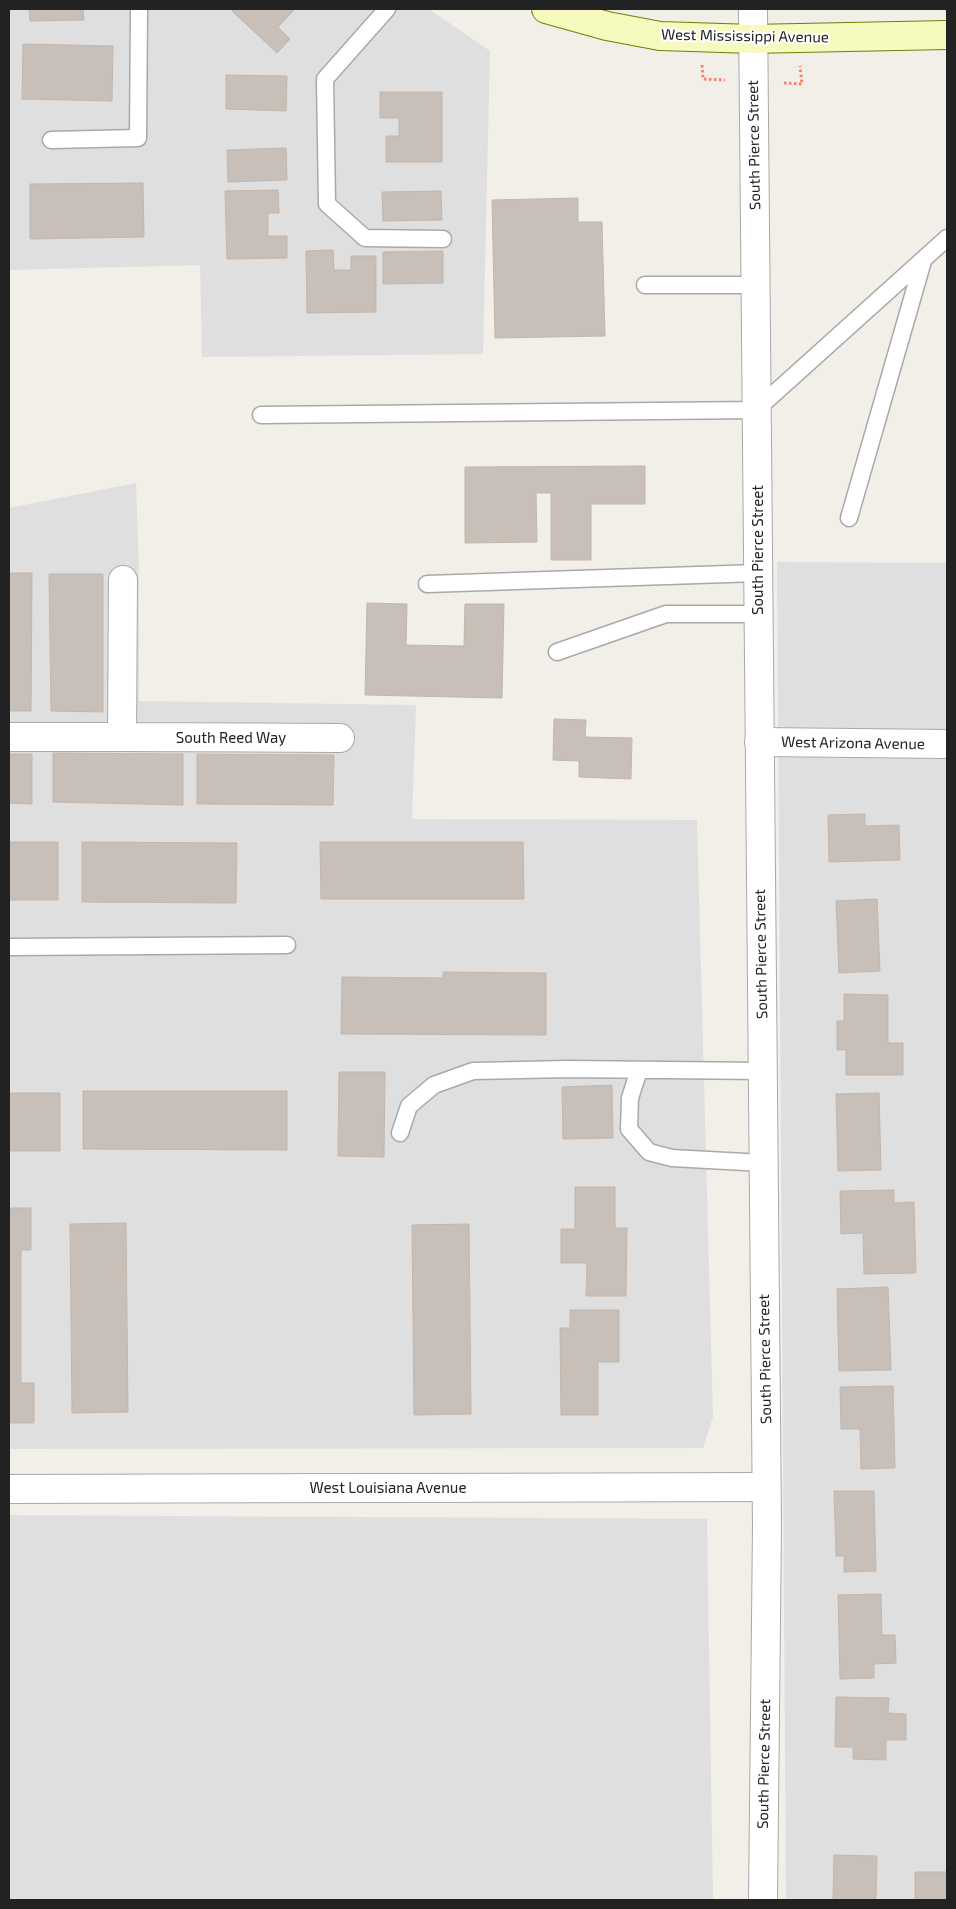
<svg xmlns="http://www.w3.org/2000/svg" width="956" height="1909" font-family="'Exo 2',sans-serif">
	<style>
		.residential { fill: #e0dfdf }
		.building { fill: #c7bfb8; stroke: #c4b6ab }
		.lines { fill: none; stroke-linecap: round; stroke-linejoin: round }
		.service-casing { stroke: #a9a9a9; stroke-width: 19 }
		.minor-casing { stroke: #a9a9a9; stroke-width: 30 }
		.tertiary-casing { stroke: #a9a9a9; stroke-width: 30 }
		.secondary-casing { stroke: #707d05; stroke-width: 30 }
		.path { stroke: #fa8072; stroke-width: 3; stroke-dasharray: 2.5 2.5; stroke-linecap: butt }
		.service { stroke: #fff; stroke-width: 16 }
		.minor { stroke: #fff; stroke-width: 28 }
		.tertiary { stroke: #fff; stroke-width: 28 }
		.secondary { stroke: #f7fabf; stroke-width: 28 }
		.labels { text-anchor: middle; stroke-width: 4; stroke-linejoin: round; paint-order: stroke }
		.street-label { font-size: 15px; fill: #222; stroke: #fff }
	</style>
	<rect width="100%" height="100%" fill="#f2efe9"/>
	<path class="residential" d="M9,9H429L490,51L483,354L202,357L200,265L9,270Z
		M136,483L139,571V701L416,705L412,819L697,820L713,1417L703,1448L9,1449V508Z
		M777,562L947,563V1900H786Z
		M9,1515L707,1519L713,1900H9Z"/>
	<path class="building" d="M29,9H83L84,20L30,21Z
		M234,9H295L278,27L290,39L277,53L232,11Z
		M23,44L113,46L112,101L22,99Z
		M226,75L287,76L286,111L226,109Z
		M380,92H442V162H386V136H399V118H380Z
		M286,148L287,180L228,182L227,150Z
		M143,183L144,237L30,239V184Z
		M278,190L279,213H268V236H287V258L227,259L225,191Z
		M441,191L442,220L383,221L382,192Z
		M578,198V222H602L605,336L495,338L492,200Z
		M333,250L334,270H351V256H376V312L307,313L306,251Z
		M443,251V283L383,284V252Z
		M645,466V504H591V560H551V493H536L537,542L465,543V467Z
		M9,573H32L31,711H9Z
		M49,574H103V712L51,711Z
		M367,603L407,604L406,645L464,646L465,604H504L502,698L365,695Z
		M554,719L586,720L585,737L632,738L631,779L579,777V761L553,760Z
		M53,753L183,754V805L53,802Z
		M9,754H32V804L9,803Z
		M197,754L334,755L333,805L197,804Z
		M865,814V826L899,825L900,860L829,862L828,815Z
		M9,842H58V900H9Z
		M82,842L237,843L236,903L82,902Z
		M320,842H523L524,899H321Z
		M877,899L880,971L839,973L836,901Z
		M443,972L546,973V1035L341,1034L342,977L443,978Z
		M844,994L888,995V1043H903V1075H846V1050H837V1021H844Z
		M339,1072H385L384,1157L338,1156Z
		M612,1085L613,1138L563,1139L562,1087Z
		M83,1091H287V1150L83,1149Z
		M9,1093H60V1151H9Z
		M879,1093L881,1170L838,1171L836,1094Z
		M575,1187H615V1228H627L626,1296H586L587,1263H561V1229H575Z
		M894,1190V1203L914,1202L916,1273L864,1274L863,1233L841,1234L840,1191Z
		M9,1208H31V1250H21V1383H34V1423H9Z
		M126,1223L128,1412L72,1413L70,1224Z
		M469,1224L471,1414L414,1415L412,1225Z
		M888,1287L891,1370L839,1371L837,1289Z
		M570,1310H619V1362H598V1415H561L560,1328H570Z
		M893,1386L895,1468L861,1469L860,1429H841L840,1387Z
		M834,1491H874L876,1571L844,1572V1556H836Z
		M881,1594L882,1635H895L896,1663L874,1664V1678L840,1679L838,1595Z
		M836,1697L889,1698L888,1713L906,1714V1740H886V1760L853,1759V1747H835Z
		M834,1855L877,1856L876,1900H833Z
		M915,1872H947V1900H915Z"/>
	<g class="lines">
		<g class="service-casing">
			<path id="service" d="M387,9L325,79L327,204L365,238L443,239
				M51,140L138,138L139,9
				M645,285H756
				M261,415L756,410L947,238
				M849,518L923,261
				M427,584L758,573
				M557,652L666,614H758
				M9,947L287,945
				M639,1070L630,1098L629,1129L649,1152L672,1158L763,1163
				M400,1133L409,1106L434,1085L473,1071L568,1069L762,1071"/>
		</g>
		<g class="minor-casing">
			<path id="minor" d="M9,737H122L123,580
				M122,737L340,738
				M759,742L947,744
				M9,1489L766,1487"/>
		</g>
		<g class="tertiary-casing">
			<path id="tertiary" d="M753,9L767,1526L763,1900"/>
		</g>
		<g class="secondary-casing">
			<path id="secondary" d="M546,9L607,26L660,36L753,39L947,35"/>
		</g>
		<path class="path" d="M702,65L703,79L725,80
			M784,83L802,84L800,66"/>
		<use href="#service" class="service"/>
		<use href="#minor" class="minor"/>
		<use href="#tertiary" class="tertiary"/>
		<use href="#secondary" class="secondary"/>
	</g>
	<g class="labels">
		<g class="street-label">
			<text transform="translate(745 36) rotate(1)" y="5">West Mississippi Avenue</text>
			<text transform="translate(754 145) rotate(-91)" y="5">South Pierce Street</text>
			<text transform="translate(758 550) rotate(-90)" y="5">South Pierce Street</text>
			<text x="231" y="743">South Reed Way</text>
			<text transform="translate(853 743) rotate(1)" y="5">West Arizona Avenue</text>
			<text transform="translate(761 954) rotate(-91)" y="5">South Pierce Street</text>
			<text transform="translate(765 1359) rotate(-91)" y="5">South Pierce Street</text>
			<text x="388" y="1493">West Louisiana Avenue</text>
			<text transform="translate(764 1764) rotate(-89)" y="5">South Pierce Street</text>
		</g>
	</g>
	<rect width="956" height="1909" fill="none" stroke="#222222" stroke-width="20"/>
</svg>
